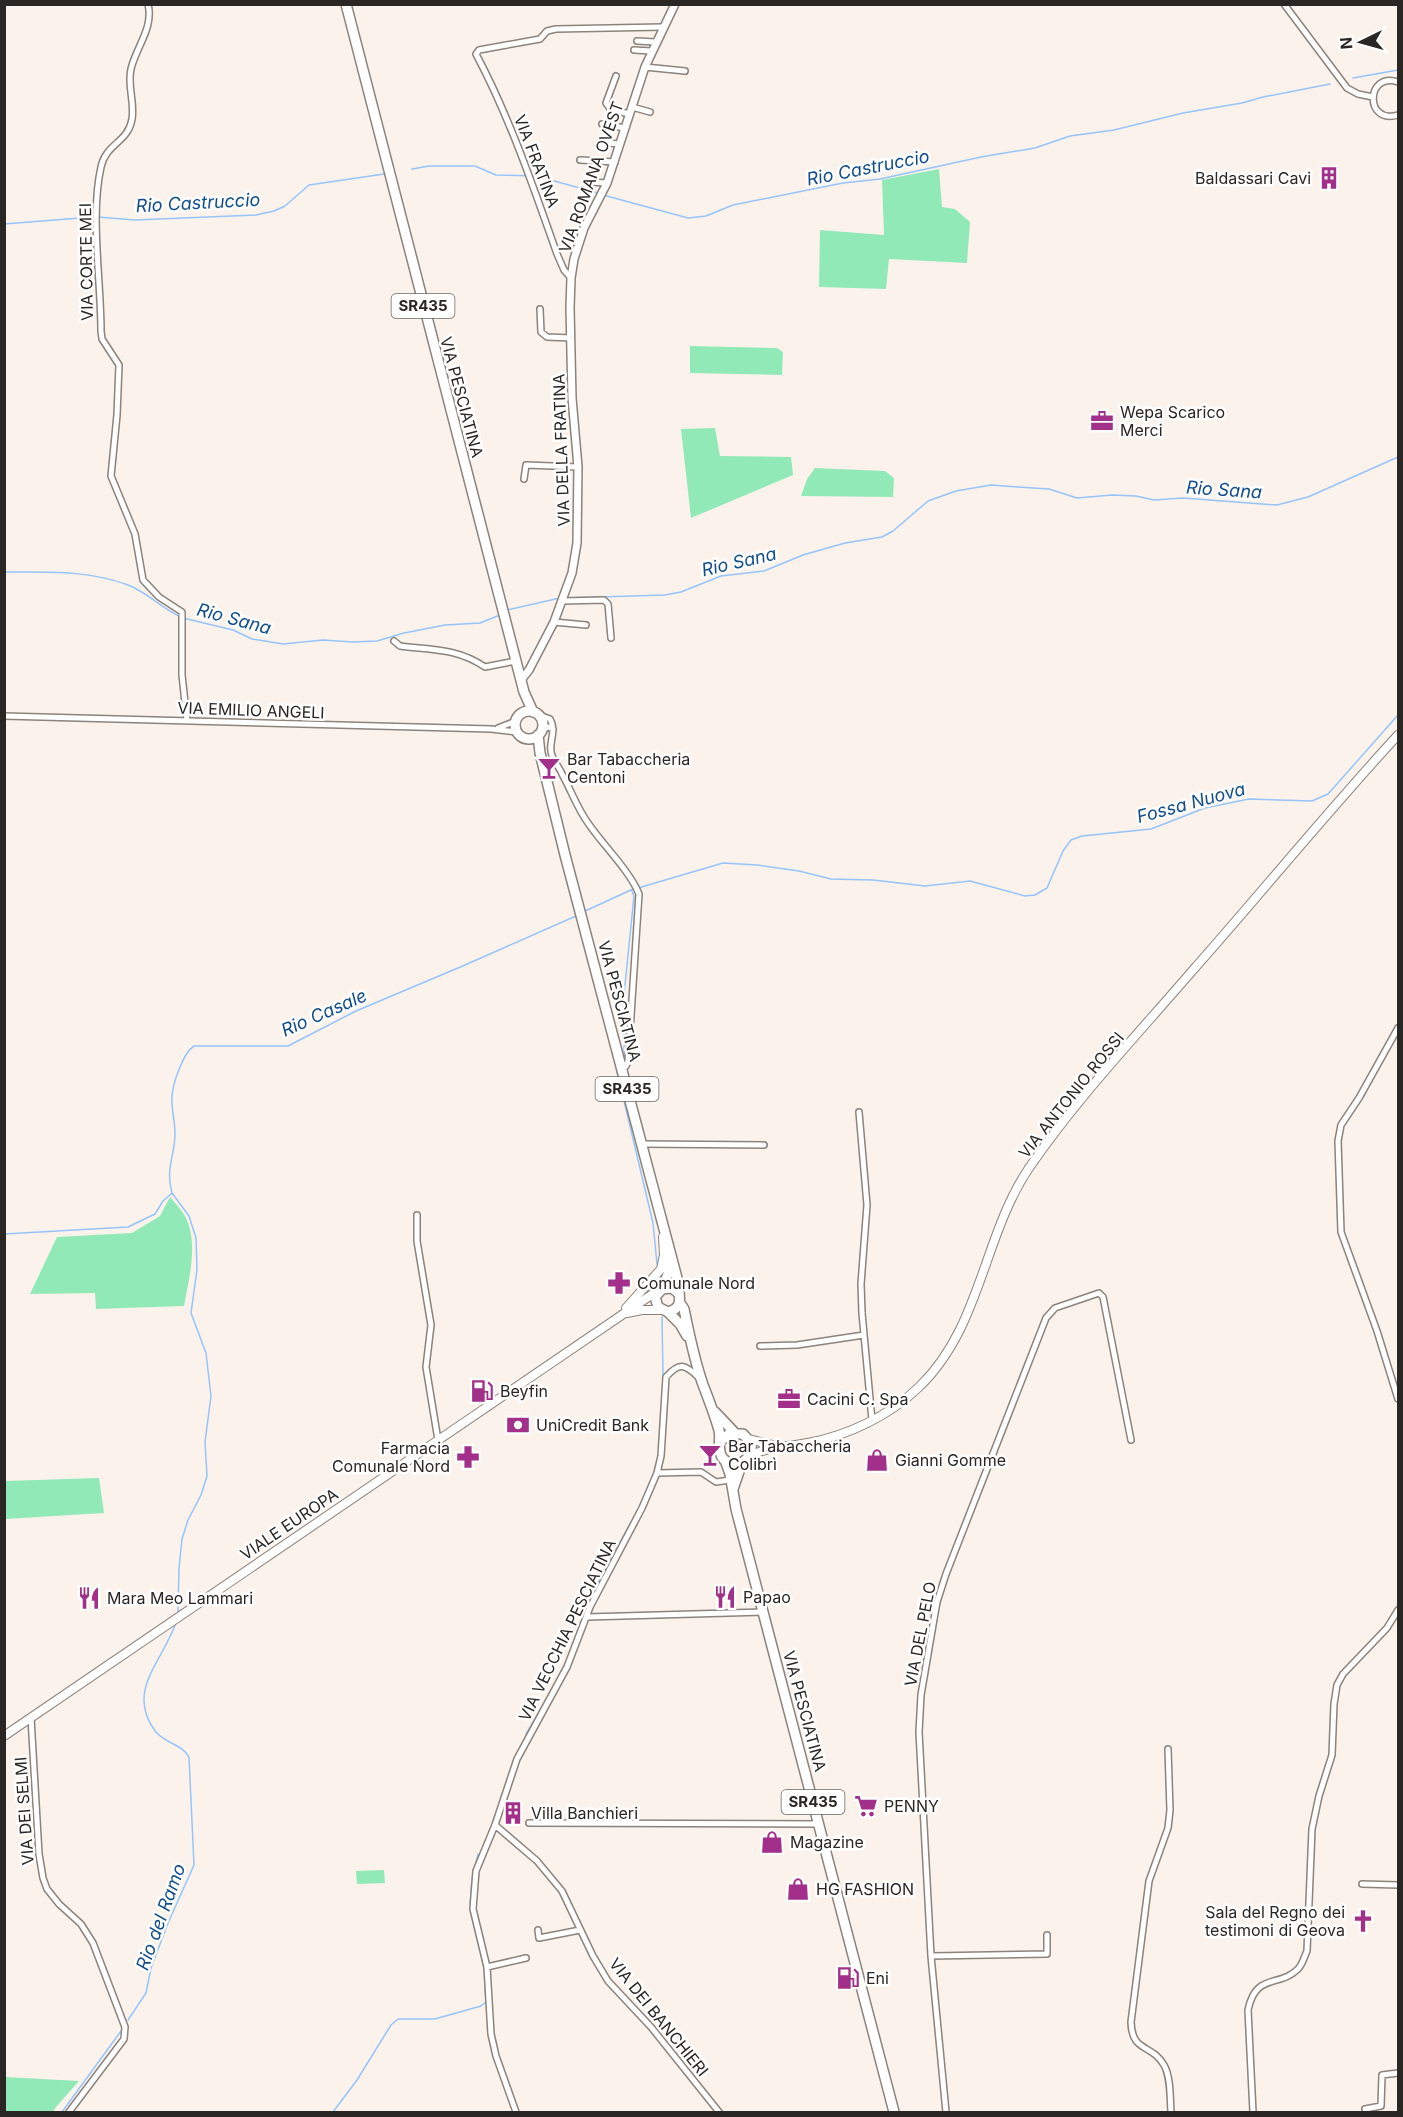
<svg xmlns="http://www.w3.org/2000/svg" width="1403" height="2117" font-family="Inter,sans-serif">
	<style>
		.green { fill: #91e9b8 }
		.lines { fill: none; stroke-linecap: round; stroke-linejoin: round }
		.stream { stroke: #95c3fa; stroke-width: 1.5 }
		.minor-casing { stroke: #8b837c; stroke-width: 8 }
		.tertiary-casing { stroke: #8b837c; stroke-width: 10 }
		.secondary-casing { stroke: #8b837c; stroke-width: 10 }
		.primary-casing { stroke: #8b837c; stroke-width: 12 }
		.minor { stroke: #fff; stroke-width: 5 }
		.tertiary { stroke: #fff; stroke-width: 7 }
		.secondary { stroke: #fff; stroke-width: 8 }
		.primary { stroke: #fff; stroke-width: 9 }
		.labels { text-anchor: middle; stroke-width: 5; stroke-linejoin: round; paint-order: stroke }
		.shield { fill: #fff; stroke: #696765; stroke-width: 1.5 }
		.shield-label { font-size: 15px; font-weight: bold; fill: #292623 }
		.street-label { font-size: 16px; fill: #292623; stroke: #fff }
		.poi-label { font-size: 16px; fill: #292623; stroke: #fff; text-anchor: start }
		.water-label { font-size: 18px; font-style: italic; fill: #124e8b; stroke: #fff }
	</style>
	<rect width="100%" height="100%" fill="#fbf3eb"/>
	<path class="green" d="M939,169L942,207L955,209L970,222L967,263L889,259L886,289L819,287L820,230L884,235L882,180Z
		M690,346L777,348L783,352L782,375L690,373Z
		M715,428L720,456L791,457L793,475L691,518L681,429Z
		M815,468L885,471L894,478L893,497L801,496L807,479Z
		M170,1197C175,1203 181,1209 185,1216C199,1243 189,1278 184,1306L96,1309L95,1293L30,1294L57,1237L132,1233L160,1216Z
		M99,1478L104,1513L5,1519V1481Z
		M384,1870L385,1883L357,1884L356,1871Z
		M5,2077L79,2081L56,2107L53,2112H5Z"/>
	<g class="lines">
		<path class="stream" d="M1353,78L1398,70
			M412,169L429,166H475L496,175L536,176L598,193
			M603,195L688,218L706,216L733,205L843,183L880,179L981,157L1035,148L1070,136L1114,130L1183,113L1242,103L1263,97L1330,84
			M98,217L135,220L256,215L274,211L285,206L309,185L384,174
			M4,224L93,217
			M4,572C47,572 88,570 128,585C147,592 161,608 179,616
			M565,598L665,595L681,592L721,576L764,571L803,555L845,543L882,537L893,531L928,501L956,491L991,485L1018,487L1049,489L1077,498L1112,495L1136,496L1154,500L1183,498L1277,505L1308,497L1398,457
			M507,610L560,598
			M183,618L233,630L252,639L283,644L323,640L353,642L377,641L404,633L445,625L480,623L500,615
			M638,888L723,863L757,865L799,871L831,879L873,880L925,886L970,881L1025,896L1035,895L1047,888L1063,851L1071,840L1082,836L1151,829L1205,808L1249,799L1312,801L1328,794L1398,715
			M583,912L633,889
			M624,1058V995L634,896L632,891
			M616,1067L653,1223L657,1264
			M172,1193L189,1216L196,1238L197,1270L191,1313L206,1353L211,1396L205,1442L207,1476L201,1495L188,1520L182,1539L179,1568L178,1611
			M4,1234L128,1227L155,1214L163,1201L172,1193C165,1168 175,1157 175,1133C175,1121 171,1108 172,1096C173,1083 183,1053 194,1046H288L356,1011L465,965L576,916
			M662,1317L663,1377
			M586,1610L601,1577L634,1517
			M559,1676L566,1662
			M526,1734L550,1694
			M470,1905L472,1879L478,1854
			M128,2020L146,1993L151,1968L168,1923L194,1865L189,1757C183,1745 165,1743 156,1732C125,1692 162,1662 175,1625
			M62,2112L121,2031
			M333,2112L357,2080L391,2025L398,2019H435L481,2006L486,2002L484,1968L471,1913"/>
		<g class="minor-casing">
			<path id="minor" d="M148,4C154,28 136,47 131,69C127,86 135,102 132,119C128,143 106,143 101,167C90,216 101,279 101,331L102,339L119,365L117,415L111,476L135,534L143,580L159,597L182,612V675L187,721
				M1284,4L1347,88L1358,94L1373,97
				M637,41L655,42
				M634,50L651,51
				M645,67L685,71
				M616,76L606,103L611,110L630,114
				M1398,82C1366,71 1364,125 1398,115
				M632,107L650,112
				M602,124L625,128
				M608,143L620,144
				M580,160L615,162
				M590,182L607,183
				M571,278L564,270L557,254C533,186 510,118 476,54L479,50L540,39L547,31L556,29L662,27
				M540,309L541,332L547,337L571,338
				M524,479L526,465L578,467
				M562,601L604,600L608,604L611,638
				M554,622L586,625
				M394,641L400,646C432,650 457,648 485,667L516,661
				M539,715L550,719C558,733 546,744 553,758C556,764 560,769 562,774C571,790 577,808 588,823C602,844 630,871 639,894L628,1061L626,1066L622,1070
				M4,716L491,729L517,732
				M498,728L516,721
				M542,730L548,727L553,729
				M1398,1028L1359,1098L1341,1125L1338,1141L1341,1232L1377,1331L1398,1399
				M859,1112L867,1205L861,1284L862,1313L872,1420
				M642,1144L764,1145
				M417,1215V1241L431,1325L426,1367L438,1440
				M760,1346L797,1345L864,1335
				M657,1473L701,1472L716,1482L730,1480
				M587,1617L764,1612
				M31,1718L39,1854L43,1878L47,1889L59,1904L81,1924L93,1943L125,2027L124,2039L69,2112
				M1168,1749L1170,1810L1168,1828L1149,1881L1131,2022C1132,2053 1151,2043 1164,2065C1171,2077 1170,2099 1171,2112
				M529,1823L819,1824
				M495,1825L537,1861L562,1891L593,1956L608,1981L651,2027L719,2112
				M1362,1884L1398,1885
				M538,1930L539,1938L580,1930
				M931,1956L1047,1954V1935
				M487,1967L526,1958
				M1365,2109L1381,2106L1382,2075L1398,2073
				M516,2112L496,2056L491,2034L487,1967L473,1909L476,1871L495,1825L517,1759L567,1667L590,1607L642,1508L657,1473L661,1456L666,1377C679,1362 685,1364 698,1377
				M946,2112L931,1956L919,1732L921,1695L934,1619L937,1602L946,1574L1046,1318L1055,1308L1099,1293L1103,1297L1131,1440
				M1253,2112L1248,2010C1256,1972 1279,1988 1298,1969C1303,1964 1304,1957 1307,1951L1312,1829L1319,1796L1332,1755L1334,1704L1337,1685L1343,1674L1387,1628L1398,1610"/>
		</g>
		<g class="tertiary-casing">
			<path id="tertiary" d="M521,680L529,670L554,622L572,573L577,543L578,467L572,398L570,308L571,278L574,259L584,228L607,183L645,67L675,4"/>
		</g>
		<g class="secondary-casing">
			<path id="secondary" d="M626,1308L661,1269L664,1255L663,1237
				M627,1313L642,1310H660
				M749,1439L776,1446
				M750,1456C769,1446 788,1447 808,1443C849,1435 889,1416 919,1387C981,1328 983,1236 1029,1168C1077,1098 1138,1034 1193,970C1262,892 1328,811 1398,735
				M4,1736L660,1289"/>
		</g>
		<g class="primary-casing">
			<path id="primary" d="M346,4L524,692L533,712
				M515 725a14 14 0 1 1 28 0a14 14 0 1 1-28 0Z
				M538,735L540,753L565,855L677,1278C678,1292 686,1308 668,1312L658,1307L655,1297L662,1289L672,1288L678,1293
				M662,1289L668,1274L670,1262
				M680,1303L684,1309C689,1334 694,1358 702,1382C708,1398 714,1413 719,1430C721,1439 717,1449 722,1457C733,1474 754,1460 751,1443L743,1434H729L722,1440
				M668,1312L680,1324L687,1336
				M715,1412L734,1432
				M725,1460L730,1474L736,1509L894,2112
				M733,1489L742,1463"/>
		</g>
		<use href="#minor" class="minor"/>
		<use href="#tertiary" class="tertiary"/>
		<use href="#secondary" class="secondary"/>
		<use href="#primary" class="primary"/>
	</g>
	<defs>
		<g id="building-bare" transform="scale(1.8)"><path d="M-4-6H4V6H1V3H-1V6H-4ZM-2.5-4.3h1.7v1.8h-1.7ZM.8-4.3h1.7v1.8H.8ZM-2.5-1h1.7V.8h-1.7ZM.8-1h1.7V.8H.8Z" fill="#a22f8a" stroke="#fff" stroke-width="2.5" paint-order="stroke"/></g>
		<g id="office-bare" transform="scale(1.8)"><path d="M-6-3h4V-5.5h4V-3h4V5H-6ZM-1-4.5V-3h2v-1.5ZM-6 0V1H6V0Z" fill="#a22f8a" stroke="#fff" stroke-width="2.5" paint-order="stroke"/></g>
		<g id="bar-bare" transform="scale(1.8)"><path d="M-6-5H6L.8 .8V4.5H3.5V6h-7V4.5H-.8V.8Z" fill="#a22f8a" stroke="#fff" stroke-width="2.5" paint-order="stroke"/></g>
		<g id="pharmacy-bare" transform="scale(1.8)"><path d="M-2-6h4v4h4v4h-4v4h-4v-4h-4v-4h4Z" fill="#a22f8a" stroke="#fff" stroke-width="2.5" paint-order="stroke"/></g>
		<g id="fuel-bare" transform="scale(1.8)"><path d="M-5.5-6h7V0h2V4h1.3V-2.5L3-4.5l.8-.8L6-3V5H2.5V1h-1V6h-7ZM-4.2-4.7v3.2H.2V-4.7Z" fill="#a22f8a" stroke="#fff" stroke-width="2.5" paint-order="stroke"/></g>
		<g id="bank-bare" transform="scale(1.8)"><path d="M-6-4H6V4H-6ZM0-2.3a2.3 2.3 0 1 0 0 4.6a2.3 2.3 0 1 0 0-4.6Z" fill="#a22f8a" stroke="#fff" stroke-width="2.5" paint-order="stroke"/></g>
		<g id="shop-bare" transform="scale(1.8)"><path d="M-5-2.5h2.3a2.7 3.5 0 0 1 5.4 0H5L5.5 6h-11ZM-1.5-2.5h3a1.5 2.3 0 0 0-3 0Z" fill="#a22f8a" stroke="#fff" stroke-width="2.5" paint-order="stroke"/></g>
		<g id="restaurant-bare" transform="scale(1.8)"><path d="M-5-6h1v4h1v-4h1v4h1v-4h1v5L-1.5 .5V6h-2V.5L-5-1ZM5-6V6H3V1.5H1.5Q1.5-4 5-6Z" fill="#a22f8a" stroke="#fff" stroke-width="2.5" paint-order="stroke"/></g>
		<g id="supermarket-bare" transform="scale(1.8)"><path d="M-6-5.5h2.5l.6 2H6L4.5 2H-2.5L-4.4-4H-6ZM-1.5 3.2a1.3 1.3 0 1 0 .1 0ZM3 3.2a1.3 1.3 0 1 0 .1 0Z" fill="#a22f8a" stroke="#fff" stroke-width="2.5" paint-order="stroke"/></g>
		<g id="church-bare" transform="scale(1.8)"><path d="M-1.2-6h2.4v3.5h3.3v2.4h-3.3V6h-2.4V-.1h-3.3v-2.4h3.3Z" fill="#a22f8a" stroke="#fff" stroke-width="2.5" paint-order="stroke"/></g>
	</defs>
	<g fill-rule="evenodd">
		<use href="#building-bare" x="1329" y="178"/>
		<use href="#office-bare" x="1102" y="421"/>
		<use href="#bar-bare" x="549" y="768"/>
		<use href="#pharmacy-bare" x="619" y="1283"/>
		<use href="#fuel-bare" x="482" y="1391"/>
		<use href="#office-bare" x="789" y="1399"/>
		<use href="#bank-bare" x="518" y="1425"/>
		<use href="#bar-bare" x="710" y="1455"/>
		<use href="#pharmacy-bare" x="468" y="1457"/>
		<use href="#shop-bare" x="877" y="1460"/>
		<use href="#restaurant-bare" x="725" y="1597"/>
		<use href="#restaurant-bare" x="89" y="1598"/>
		<use href="#supermarket-bare" x="866" y="1806"/>
		<use href="#building-bare" x="513" y="1813"/>
		<use href="#shop-bare" x="772" y="1842"/>
		<use href="#shop-bare" x="798" y="1889"/>
		<use href="#church-bare" x="1363" y="1921"/>
		<use href="#fuel-bare" x="848" y="1978"/>
	</g>
	<g class="labels">
		<g class="shield">
			<rect x="391.5" y="294" width="63" height="24" rx="4.5"/>
			<rect x="595.5" y="1077" width="63" height="24" rx="4.5"/>
			<rect x="781.5" y="1790" width="63" height="24" rx="4.5"/>
		</g>
		<g class="shield-label">
			<text x="423" y="311">SR435</text>
			<text x="627" y="1094">SR435</text>
			<text x="813" y="1807">SR435</text>
		</g>
		<g class="street-label">
			<text transform="translate(537 161) rotate(69)" y="6">VIA FRATINA</text>
			<text transform="translate(591 177) rotate(-70)" y="6">VIA ROMANA OVEST</text>
			<text transform="translate(86 262) rotate(-91)" y="6">VIA CORTE MEI</text>
			<text transform="translate(462 397) rotate(75)" y="6">VIA PESCIATINA</text>
			<text transform="translate(561 450) rotate(-92)" y="6">VIA DELLA FRATINA</text>
			<text transform="translate(251 710) rotate(2)" y="6">VIA EMILIO ANGELI</text>
			<text transform="translate(620 1001) rotate(75)" y="6">VIA PESCIATINA</text>
			<text transform="translate(1071 1095) rotate(-51)" y="6">VIA ANTONIO ROSSI</text>
			<text transform="translate(289 1524) rotate(-34)" y="6">VIALE EUROPA</text>
			<text transform="translate(567 1630) rotate(-64)" y="6">VIA VECCHIA PESCIATINA</text>
			<text transform="translate(920 1634) rotate(-79)" y="6">VIA DEL PELO</text>
			<text transform="translate(805 1711) rotate(75)" y="6">VIA PESCIATINA</text>
			<text transform="translate(24 1811) rotate(-94)" y="6">VIA DEI SELMI</text>
			<text transform="translate(659 2017) rotate(51)" y="6">VIA DEI BANCHIERI</text>
		</g>
		<g class="poi-label">
			<text x="1311" y="184" text-anchor="end">Baldassari Cavi</text>
			<text x="1120" y="418">Wepa Scarico<tspan x="1120" dy="18">Merci</tspan></text>
			<text x="567" y="765">Bar Tabaccheria<tspan x="567" dy="18">Centoni</tspan></text>
			<text x="637" y="1289">Comunale Nord</text>
			<text x="500" y="1397">Beyfin</text>
			<text x="807" y="1405">Cacini C. Spa</text>
			<text x="536" y="1431">UniCredit Bank</text>
			<text x="728" y="1452">Bar Tabaccheria<tspan x="728" dy="18">Colibrì</tspan></text>
			<text x="450" y="1454" text-anchor="end">Farmacia<tspan x="450" dy="18">Comunale Nord</tspan></text>
			<text x="895" y="1466">Gianni Gomme</text>
			<text x="743" y="1603">Papao</text>
			<text x="107" y="1604">Mara Meo Lammari</text>
			<text x="884" y="1812">PENNY</text>
			<text x="531" y="1819">Villa Banchieri</text>
			<text x="790" y="1848">Magazine</text>
			<text x="816" y="1895">HG FASHION</text>
			<text x="1345" y="1918" text-anchor="end">Sala del Regno dei<tspan x="1345" dy="18">testimoni di Geova</tspan></text>
			<text x="866" y="1984">Eni</text>
		</g>
		<g class="water-label">
			<text transform="translate(868 168) rotate(-11)" y="6">Rio Castruccio</text>
			<text transform="translate(198 203) rotate(-3)" y="6">Rio Castruccio</text>
			<text transform="translate(1224 490) rotate(4)" y="6">Rio Sana</text>
			<text transform="translate(739 562) rotate(-13)" y="6">Rio Sana</text>
			<text transform="translate(234 619) rotate(15)" y="6">Rio Sana</text>
			<text transform="translate(1191 803) rotate(-15)" y="6">Fossa Nuova</text>
			<text transform="translate(324 1013) rotate(-24)" y="6">Rio Casale</text>
			<text transform="translate(161 1917) rotate(-70)" y="6">Rio del Ramo</text>
		</g>
	</g>
	<rect width="1403" height="2117" fill="none" stroke="#292623" stroke-width="12"/>
	<g transform="translate(1361 42) rotate(265)" stroke="#ffffff" stroke-width="4.5" paint-order="stroke">
	<path d="M0-4.5L10 22L0 15L-10 22Z" fill="#292623"/>
	<text y="-9" font-size="16" font-weight="bold" text-anchor="middle" fill="#292623">N</text>
	</g>
</svg>
